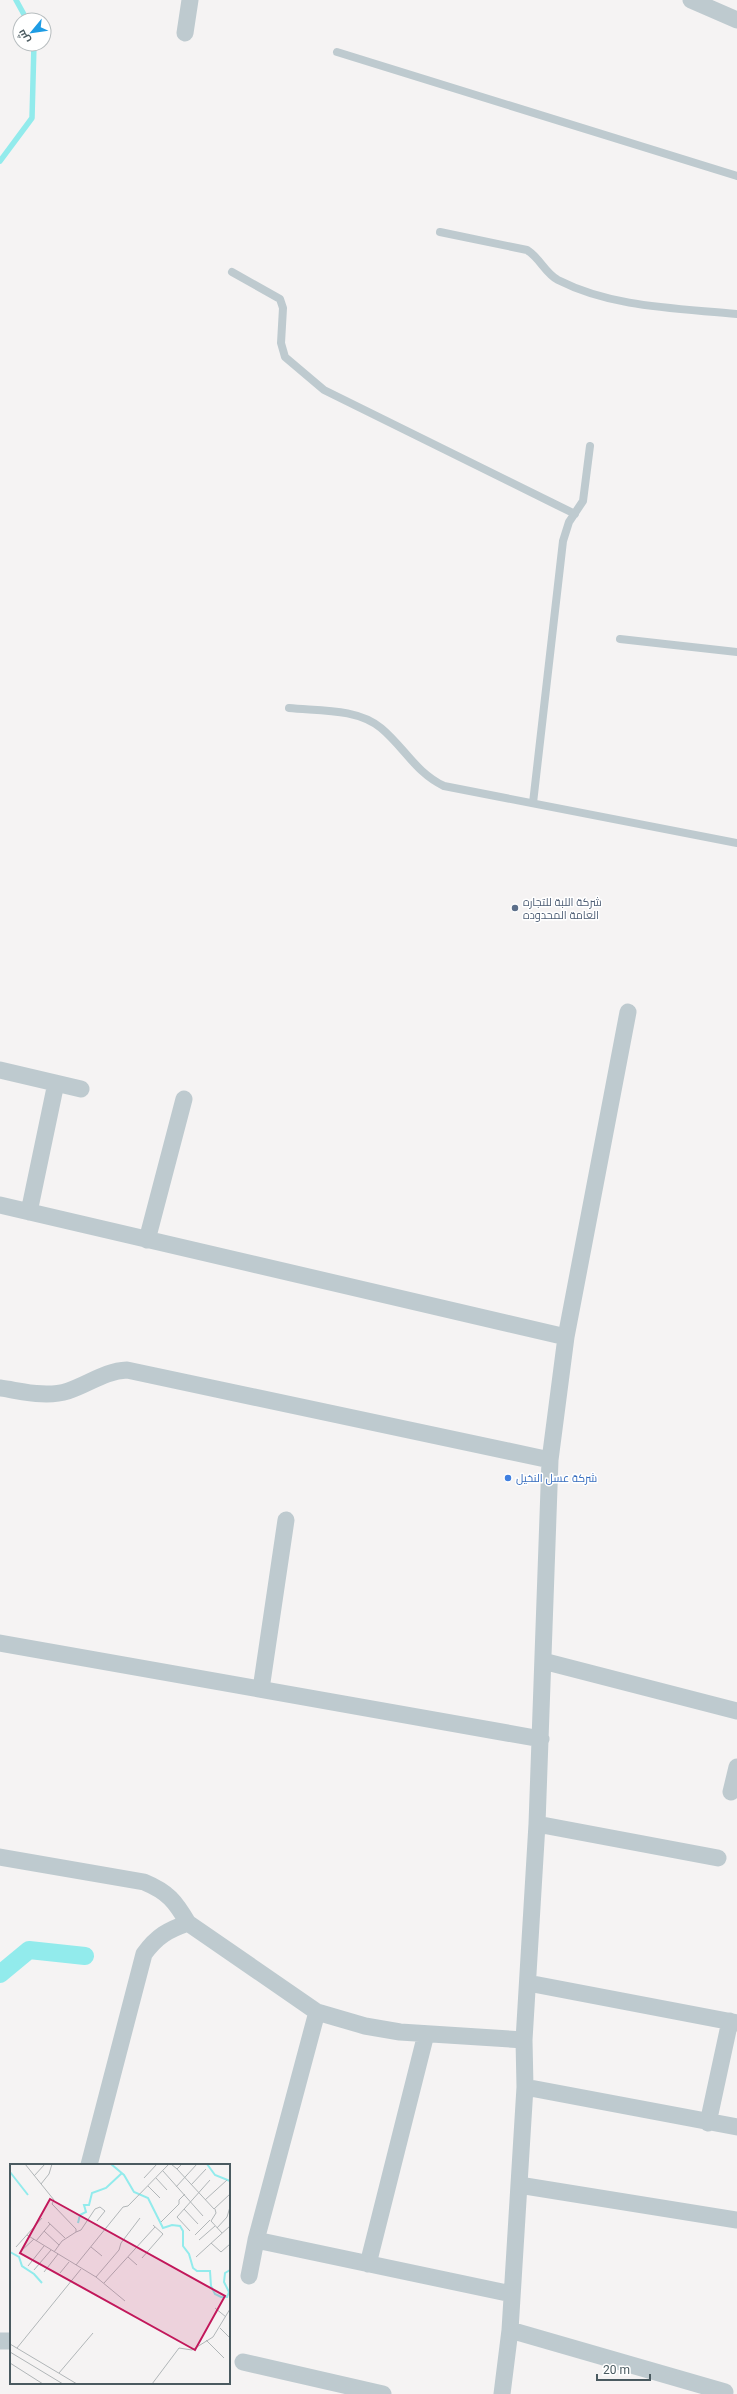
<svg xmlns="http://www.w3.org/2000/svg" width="737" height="2394" font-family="Roboto,Cairo,sans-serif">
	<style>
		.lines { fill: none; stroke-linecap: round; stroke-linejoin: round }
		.stream { stroke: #92ebec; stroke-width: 5.5 }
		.canal { stroke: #92ebec; stroke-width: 18 }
		.lane { stroke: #becacf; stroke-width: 8 }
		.street { stroke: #becacf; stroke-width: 17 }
		.service-dot { fill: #5c6f8a; stroke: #fff; stroke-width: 1.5 }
		.shop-dot { fill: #3f7fe0; stroke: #fff; stroke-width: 1.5 }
		.labels { text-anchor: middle; stroke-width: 3; stroke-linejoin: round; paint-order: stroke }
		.service-label { font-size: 11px; fill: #4e5e75; stroke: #fff; text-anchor: start }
		.shop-label { font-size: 11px; fill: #366cbe; stroke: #fff; text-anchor: start }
		.inset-river { fill: none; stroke: #92ebec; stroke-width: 2 }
		.inset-road { fill: none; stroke: #b1b6b8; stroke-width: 1 }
		.view { fill: #c2185b; fill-opacity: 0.15; stroke: #c2185b; stroke-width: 2 }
		.inset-edge { fill: none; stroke: #4a5a60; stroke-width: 2 }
	</style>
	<rect width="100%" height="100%" fill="#f5f3f3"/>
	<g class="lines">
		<path class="stream" d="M16,0L27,20
			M0,161L32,118L34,44"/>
		<path class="canal" d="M0,1974L29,1950L85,1956"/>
		<path class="lane" d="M337,52L737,176
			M440,232L527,250C540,258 545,273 558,280C613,308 677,308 737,314
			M232,272L280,299L283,308L281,343L285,357L324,390L575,514
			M620,639L737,652
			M289,708C319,711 357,708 381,728C404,747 416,773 444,786L737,843
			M533,803L563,541L569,522L583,501L590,446"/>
		<path class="street" d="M691,0L737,20
			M185,33L190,0
			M0,1070L81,1089
			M0,1205L566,1337
			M29,1212L56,1083
			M147,1240L184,1099
			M0,1388C22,1391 46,1398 68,1391C89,1384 105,1371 127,1370L550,1460
			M0,1643L541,1739
			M543,1661L737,1711
			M261,1689L286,1520
			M731,1792L737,1767
			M537,1824L718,1858
			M0,1857L144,1882C168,1892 175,1901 188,1923
			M528,1983L737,2023
			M525,2087L737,2127
			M708,2123L730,2021
			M89,2165L144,1954C157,1936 168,1930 188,1923L317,2012L365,2026L400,2032L524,2040
			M519,2185L737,2220
			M256,2240L512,2294
			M368,2264L426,2034
			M249,2276L256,2240L317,2012
			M510,2330L725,2392
			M0,2341H11
			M243,2362L383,2394
			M502,2394L510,2330L525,2087L524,2040L537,1824L550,1460L566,1337L628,1012"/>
	</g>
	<circle class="service-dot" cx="515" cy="908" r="4"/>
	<circle class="shop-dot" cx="508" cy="1478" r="4"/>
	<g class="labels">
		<g class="service-label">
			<text x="523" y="906">شركة اللبة للتجاره<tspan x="523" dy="13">العامة المحدوده</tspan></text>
		</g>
		<g class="shop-label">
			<text x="516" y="1482">شركة عسل النخيل</text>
		</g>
	</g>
	<g transform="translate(10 2164)">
		<rect width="220" height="220" fill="#f5f3f3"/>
		<path class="inset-river" d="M101,0L114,11L124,28L138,34L153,64L162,61L170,62L173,67V82L179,90L183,104L187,107H200L201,122L205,130L211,133H217L219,128L214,118L215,109L220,106M197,0L205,11L220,17M0,8L18,31M68,59L70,51L76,48L74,41H79L82,29L96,24L112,9M0,88L9,93L12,102L24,110L32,119"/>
		<path class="inset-road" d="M15,0L44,36L42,40L66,65V68L52,77L44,88M161,0L167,5L172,0M167,5L204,45L220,30M153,7L193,52M24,12L35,0M134,14L147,0M146,14L157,26M31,20L39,10L42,0M181,21L196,5M138,22L150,34M166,23L187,0M195,36L217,16M174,45L188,60M205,45L206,49L201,57L212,69M38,58L55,74M151,58L169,40V36L175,30M207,64L217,53L220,43M34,67L49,81M180,67L167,53L200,16M66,68L71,66L85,45L90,43L95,47L87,57M17,71L86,113L115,137M185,71L200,56M189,76L205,62M26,77L40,60M201,79L211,88L220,80M6,83L32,54M81,83L92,92M10,88L24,75M118,93L127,101M186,93L220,62M132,94L153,70L143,61M66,101L113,43L118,42L159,0M18,102L34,82M24,106L41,86M34,108L48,90M50,109L59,98M86,113L109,86L111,79L130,54M94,119L145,63M205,144L216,153M210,164L220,174M196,176L214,194M0,180L67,220M7,184L71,105M0,188L53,220M0,199L33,220M49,209L83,169M142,220L169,184L182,186L203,173L220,145"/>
		<path class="view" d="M40,35L215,132L185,186L10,89Z"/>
		<rect width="220" height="220" class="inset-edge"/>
	</g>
	<g transform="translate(32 32) rotate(241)"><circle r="19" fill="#ffffff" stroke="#b7bdbf"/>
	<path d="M0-3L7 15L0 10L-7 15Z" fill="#1e9ce4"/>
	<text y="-6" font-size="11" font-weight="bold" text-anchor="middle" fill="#4a5a60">ش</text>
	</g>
	<path d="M597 2374v6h53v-6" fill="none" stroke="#4a5a60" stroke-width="2"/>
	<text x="603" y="2374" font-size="12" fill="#4a5a60" stroke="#ffffff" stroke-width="3" paint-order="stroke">20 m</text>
</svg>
